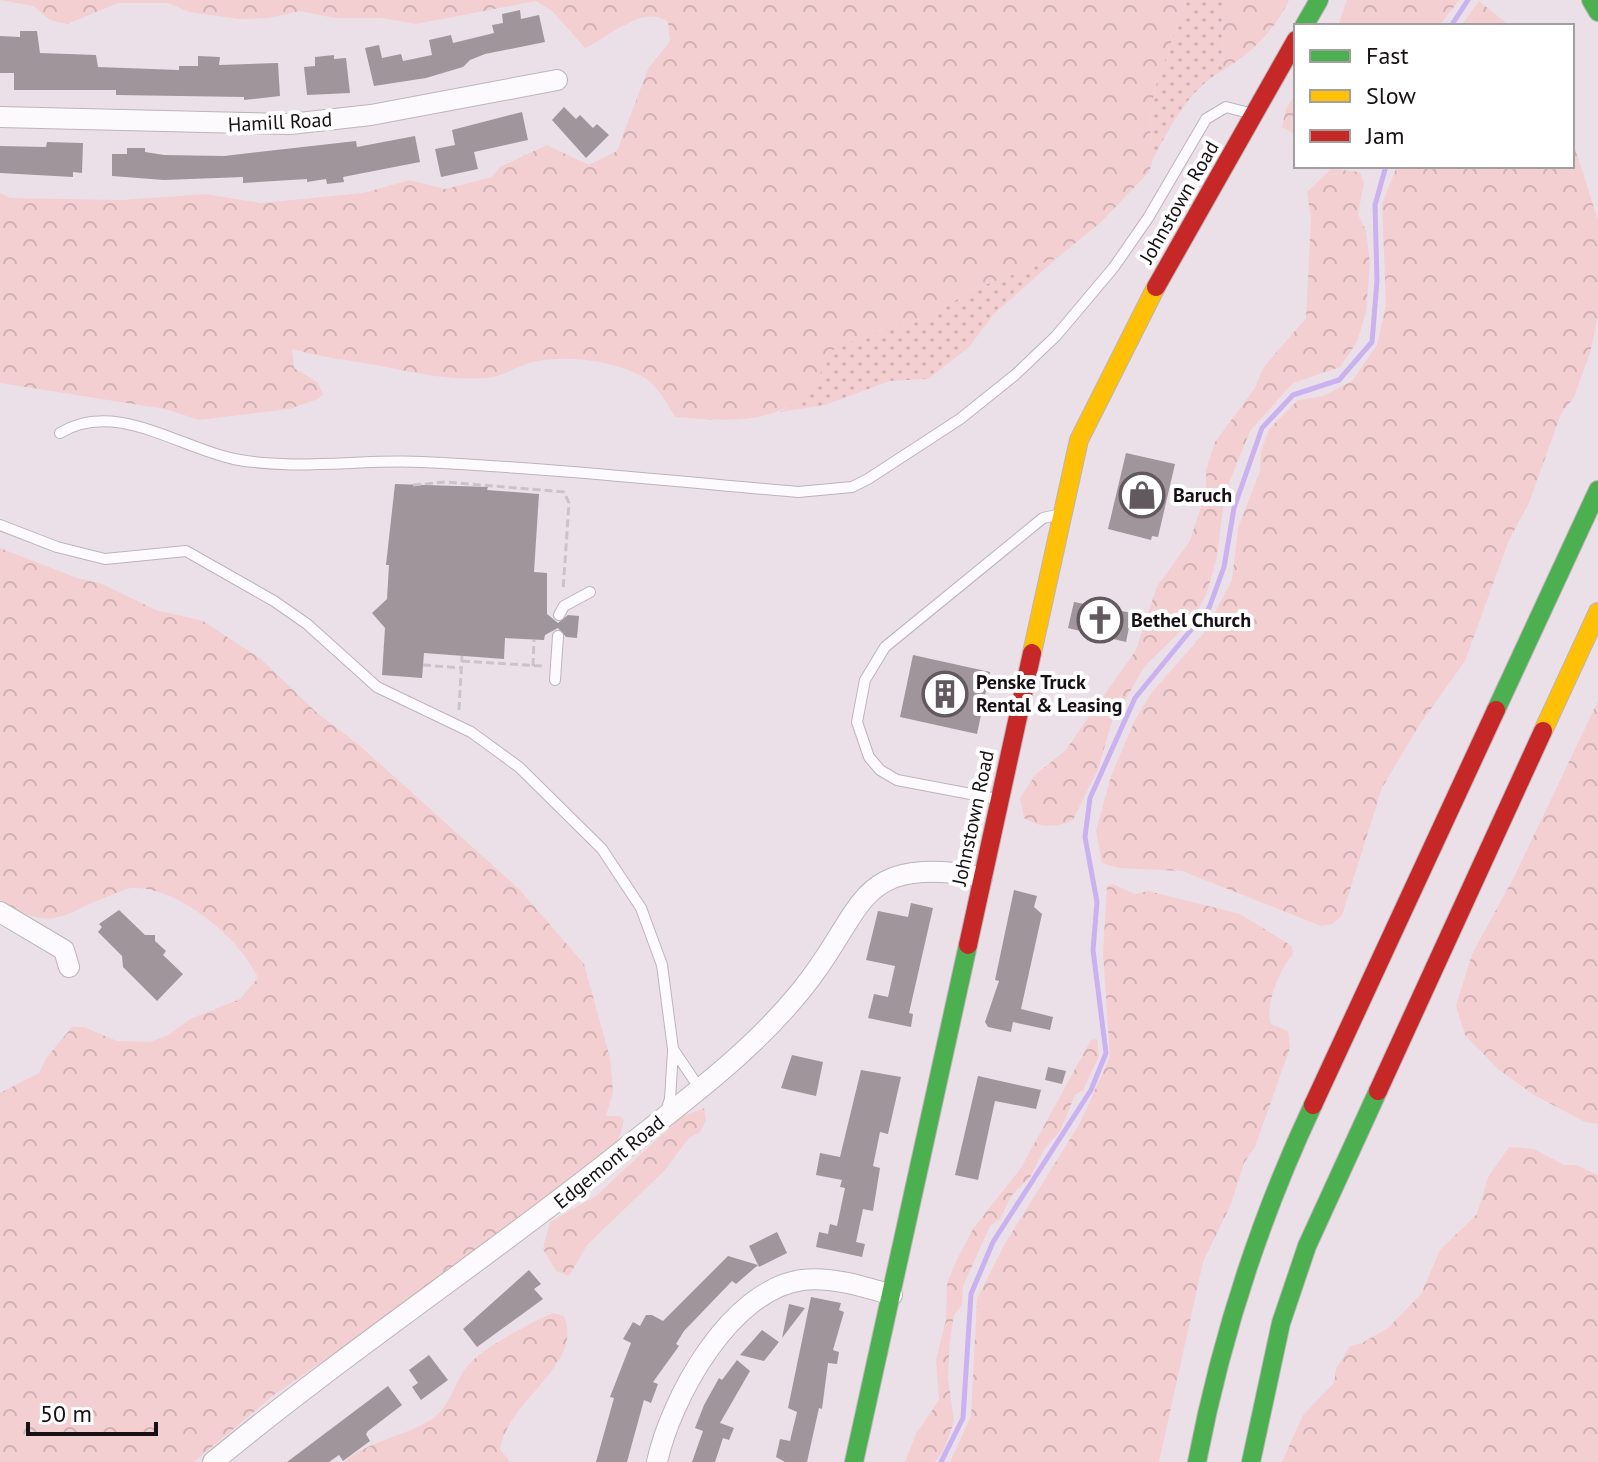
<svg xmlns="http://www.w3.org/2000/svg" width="1598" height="1462" font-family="'PT Sans',sans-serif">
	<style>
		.grass { fill: url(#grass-dots) }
		.forest { fill: url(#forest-crowns) }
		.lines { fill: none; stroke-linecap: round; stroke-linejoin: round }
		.stream { stroke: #cab2f0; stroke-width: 5 }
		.building { fill: #9f959a }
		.lane-casing { stroke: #bdb4ba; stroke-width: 12 }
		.street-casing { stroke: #bdb4ba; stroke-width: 22 }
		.fast-casing { stroke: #bdb4ba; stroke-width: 20 }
		.slow-casing { stroke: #bdb4ba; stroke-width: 20 }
		.jam-casing { stroke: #bdb4ba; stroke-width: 20 }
		.path { stroke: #c9c4c7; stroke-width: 3; stroke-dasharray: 8 4; stroke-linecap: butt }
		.lane { stroke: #fcfafc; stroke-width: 10 }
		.street { stroke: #fcfafc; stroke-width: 20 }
		.fast { stroke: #4caf50; stroke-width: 18 }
		.slow { stroke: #ffc107; stroke-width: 18 }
		.jam { stroke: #c62828; stroke-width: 18 }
		.labels { text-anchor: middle; stroke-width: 8; stroke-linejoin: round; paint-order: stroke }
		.street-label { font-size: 20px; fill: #171014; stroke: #fff }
		.poi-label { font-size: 20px; font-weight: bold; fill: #171014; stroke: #fff; text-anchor: start }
	</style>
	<defs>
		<pattern id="grass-dots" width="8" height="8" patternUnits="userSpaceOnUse" patternTransform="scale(2)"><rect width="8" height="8" fill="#f3cfd1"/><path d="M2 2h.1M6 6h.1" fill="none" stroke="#d0b1b3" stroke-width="1.8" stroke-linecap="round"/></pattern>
		<pattern id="forest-crowns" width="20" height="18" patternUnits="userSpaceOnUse" patternTransform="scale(2)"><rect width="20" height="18" fill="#f3cfd1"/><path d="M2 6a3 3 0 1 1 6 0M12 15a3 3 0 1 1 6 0" fill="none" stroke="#d0b1b3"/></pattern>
	</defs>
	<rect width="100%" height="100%" fill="#ece0e8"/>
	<path class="grass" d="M1186,0H1222L1223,70C1188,90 1172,124 1153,159L1150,127L1154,91Z
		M1057,258L994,314L968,348L928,379L890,381L825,405L780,412C806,392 821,377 834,347L935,314L971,290Z"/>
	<path class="forest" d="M0,0H1186L1154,91L1150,127L1153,159L1149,172L1100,223L1057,258L971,290L935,314L835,347C798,426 753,423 675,417C667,402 655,382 640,375C612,361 568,355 538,361C520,364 503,377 485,378C449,381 411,372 376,365C347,360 320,357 292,349L294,368L317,382L323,394L318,399L289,409L199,420L165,409L0,383V193L10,198L122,200L205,194L261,203L363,193L410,180L445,189L492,177L500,167L547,145L589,165L617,151L648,69L670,41L668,22C643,3 608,38 585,48L553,12L536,1L416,24L381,18H335L300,11L269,18L239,19L189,12L168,3H118L67,24L50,20L33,6Z
		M1222,0H1289C1274,31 1253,52 1223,70Z
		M1347,0H1459L1439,26H1338Z
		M1479,1L1510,26H1461Z
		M1296,93V135L1282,127L1286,109Z
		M1572,139L1598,220V315L1590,353L1574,397L1561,414L1529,503L1509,540L1465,661L1418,727L1382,788L1342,915L1333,924L1321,926L1182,871L1119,868L1102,863L1096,831L1111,776L1135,720L1152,692L1204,633L1232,580L1238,528L1260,471L1261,451L1269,429L1298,400L1323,396L1352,381L1377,345L1386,305L1382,204L1397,166H1572Z
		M1331,169L1360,172L1364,183L1358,214L1366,231L1370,264L1366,312L1357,342L1340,367L1293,383L1250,431L1225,493L1217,557L1206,595L1194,618L1145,666L1125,700L1116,708L1098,769L1073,820C1057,828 1040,828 1024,818L1020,798L1036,774L1065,751L1136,650L1157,586L1190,541L1206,491V470L1215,442L1255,388L1263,368L1306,318L1311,219L1307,192Z
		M0,548L77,578L102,584L156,610L203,621L261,659L316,712L359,745L520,890L584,964L610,1058L613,1092L606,1116H619L624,1120L619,1139L565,1185L413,1299L275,1394L194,1462H0V1093L39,1073L47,1057L72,1027H84L117,1041L150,1042L168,1035L190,1019L240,999L258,978C241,939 178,886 133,888C125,888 117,893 109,896C58,916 56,931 0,903Z
		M1598,701V1124L1585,1122L1534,1095L1498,1069L1465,1035L1456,1006L1472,954L1514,877Z
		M1113,884L1135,894L1148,891L1240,914L1292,946L1293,955C1280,967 1264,1007 1271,1024L1288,1031L1290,1048L1255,1147L1244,1163L1231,1204L1203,1262L1159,1462H950L971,1416L977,1299L1004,1245L1080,1123L1110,1057L1103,953L1107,886Z
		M1097,1039L1099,1056L1083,1090L1075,1095L1060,1131L1045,1148L1030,1177L1012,1195L1000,1219L990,1226L963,1286L962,1305L954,1315L950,1340L948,1377L954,1422L943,1451L935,1462H905L916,1434L939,1400L936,1360L946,1320L947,1284L957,1259L973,1229L1021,1168L1091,1040Z
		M704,1108L706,1120L700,1132L689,1138L665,1170L587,1245L569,1276L556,1271L543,1249L550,1222L596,1196L681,1117Z
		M1509,1147L1534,1149L1564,1165H1576L1598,1175V1462H1282L1303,1415L1334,1383L1336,1369L1350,1346L1362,1343L1388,1328L1421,1294L1440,1250L1477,1214L1488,1177Z
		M553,1313L564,1316C585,1364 507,1401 500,1449L510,1462H344C370,1440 404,1437 432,1419C451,1405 453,1386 465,1369C479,1349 530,1323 553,1313Z"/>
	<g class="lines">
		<path class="stream" d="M1451,26L1468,0
			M941,1462L963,1418L971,1294L993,1242L1091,1090L1106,1053L1093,950L1097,902L1085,837L1090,798L1135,698L1209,608L1224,567L1234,508L1262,428L1293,395L1339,380L1372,342L1377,281L1375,205L1386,166"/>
	</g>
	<path class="building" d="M520,10L521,19L539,15L545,42L485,54L470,60L463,67L426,78L374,86L365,48L379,45L382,58L401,54L403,61L432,55L429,40L451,35L453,43L494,33L492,25L503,23L502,14Z
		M20,31H37L40,53L96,55L98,67L179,70V66H198V56L220,57L219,65L278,63L280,96L244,100V97L116,95V90H14V73H0V36L20,37Z
		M334,55V59L346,58L350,93L307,95L304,67L315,66V57Z
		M564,107L576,119L580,115L593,128L597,124L609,135L586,158L552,120Z
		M522,112L528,140L474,152L478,169L441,177L435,149L455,145L452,130Z
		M415,136L420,162L343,177L344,182L327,184L326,179L307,182V179L243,183V177L164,180L112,176V154H127V148H145V152L164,155L224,156L356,141L357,147Z
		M47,142L83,143L82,173L73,172V177L0,173V146L46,147Z
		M1126,453L1175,464L1158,537L1152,536L1151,540L1108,529Z
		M395,484L488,487L487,490L539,494L534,572L547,573V614L558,623L568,615L579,616L577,638L566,637L558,628L545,635L544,640L505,638L504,659L424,653L422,678L382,675L385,628L372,613L387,599L389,565H386Z
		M1074,602L1132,613L1126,642L1068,628Z
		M913,655L990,672L977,734L900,717Z
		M1014,890L1037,896L1034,907L1042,914L1021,1009L1053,1017L1050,1030L1013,1022L1011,1032L988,1027L985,1022L999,981L995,980Z
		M911,903L933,908L909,1013L913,1014L911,1027L868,1018L874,994L888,997L895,966L866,960L878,911L908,917Z
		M119,910L145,935H155V941L166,951L163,955L183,974L157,1001L123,967L122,956L98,932L102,927L99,924Z
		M792,1055L823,1062L816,1096L781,1088Z
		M1048,1067L1066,1071L1062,1084L1045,1080Z
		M861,1070L901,1077L888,1134L880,1132L873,1166L880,1168L873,1211L863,1209L856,1242L865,1244L862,1257L816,1247L819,1232L828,1234L830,1224L837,1226L845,1188L840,1187L842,1180L816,1175L820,1153L840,1157Z
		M978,1076L1041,1090L1036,1109L995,1101L978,1180L955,1175Z
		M777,1232L787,1253L759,1267L749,1246Z
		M728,1256L758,1265L736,1284L732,1281L684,1331L676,1344L679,1346L653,1382L658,1384L651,1403L644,1400L627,1462H596L614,1398L610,1397L631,1343L623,1339L633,1322L640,1326L646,1315H652L663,1321Z
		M529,1270L541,1284L534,1289L543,1299L477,1347L463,1329Z
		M811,1297L841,1303L839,1310L844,1312L833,1350L839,1352L837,1364L828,1363L822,1409L819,1408L807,1462H785L776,1457L780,1439L790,1441L797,1412L788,1408Z
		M789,1304L805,1308L782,1338Z
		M762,1330L779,1342L764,1361L740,1355Z
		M429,1355L448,1380L421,1400L412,1387L418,1383L409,1370Z
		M737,1360L750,1371L720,1423L734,1428L729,1440L723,1438L715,1462H692L703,1431L695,1428L704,1405L719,1378L722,1380Z
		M388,1386L402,1405L368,1431L366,1434L370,1441L343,1461L339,1455L329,1462H287Z"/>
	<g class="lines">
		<g class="lane-casing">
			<path id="lane" d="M60,433C114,399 180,448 234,459C295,471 361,459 422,462C547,468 673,481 798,492L852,487L868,479L960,419L1015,375L1056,336L1114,267L1148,218L1206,119L1226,107L1253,114
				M0,525L57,547L105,559L186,551L274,601L307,624L377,687L471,732L519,767L602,849L641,908L662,965L673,1049L700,1089
				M559,615L564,606L590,592
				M555,680L558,636
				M997,799L897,780L880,770L869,757L857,722L865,680L885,647L1043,518L1061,514
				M665,1114L670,1099L673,1051"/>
		</g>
		<g class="street-casing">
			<path id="street" d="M0,117L290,124L371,115L557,80
				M0,912L64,950L69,967
				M213,1462C347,1351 492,1255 628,1146C688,1098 750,1053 799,993C868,911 850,854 982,877
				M657,1462C671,1398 730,1290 802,1280C830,1276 865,1287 892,1295"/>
		</g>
		<g class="fast-casing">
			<path id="fast" d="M1591,0L1598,12
				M1304,26L1319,0
				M1496,710L1598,490
				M854,1462L968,945
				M1197,1462C1221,1337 1259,1220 1313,1105
				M1251,1462L1281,1323L1307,1246L1378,1091"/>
		</g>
		<g class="slow-casing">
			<path id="slow" d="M1032,653L1079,440L1156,287
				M1543,731L1598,612"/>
		</g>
		<g class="jam-casing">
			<path id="jam" d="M1156,287L1296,40
				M968,945L1032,653
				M1378,1091L1543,731
				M1313,1105L1496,710"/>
		</g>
		<path class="path" d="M413,485L445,482L564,492L569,503L563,591
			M462,661L543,666
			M423,665L462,668
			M533,666L534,640
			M459,710L462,656"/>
		<use href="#lane" class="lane"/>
		<use href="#street" class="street"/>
		<use href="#fast" class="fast"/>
		<use href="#slow" class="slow"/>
		<use href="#jam" class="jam"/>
	</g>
	<defs>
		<g id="shop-ring" transform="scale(2.3)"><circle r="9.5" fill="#fff" stroke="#62595e" stroke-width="1.5"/><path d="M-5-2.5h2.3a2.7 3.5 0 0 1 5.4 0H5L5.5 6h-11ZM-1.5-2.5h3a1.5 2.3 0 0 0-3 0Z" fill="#62595e"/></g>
		<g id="church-ring" transform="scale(2.3)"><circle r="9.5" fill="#fff" stroke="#62595e" stroke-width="1.5"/><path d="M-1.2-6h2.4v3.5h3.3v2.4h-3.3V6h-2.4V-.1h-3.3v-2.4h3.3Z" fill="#62595e"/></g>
		<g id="building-ring" transform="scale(2.3)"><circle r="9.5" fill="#fff" stroke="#62595e" stroke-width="1.5"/><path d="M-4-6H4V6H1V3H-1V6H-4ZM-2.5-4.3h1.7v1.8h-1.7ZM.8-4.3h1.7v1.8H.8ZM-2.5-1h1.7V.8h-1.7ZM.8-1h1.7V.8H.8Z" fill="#62595e"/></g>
	</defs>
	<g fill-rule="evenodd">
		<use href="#shop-ring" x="1142" y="495"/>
		<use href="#church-ring" x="1100" y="620"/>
		<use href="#building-ring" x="945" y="694"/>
	</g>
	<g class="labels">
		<g class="street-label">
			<text transform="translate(280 122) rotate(-3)" y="7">Hamill Road</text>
			<text transform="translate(1179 202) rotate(-60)" y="7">Johnstown Road</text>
			<text transform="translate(973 818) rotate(-78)" y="7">Johnstown Road</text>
			<text transform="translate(609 1162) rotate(-39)" y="7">Edgemont Road</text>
		</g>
		<g class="poi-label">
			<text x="1173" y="502">Baruch</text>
			<text x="1131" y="627">Bethel Church</text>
			<text x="976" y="689">Penske Truck<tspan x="976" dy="23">Rental &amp; Leasing</tspan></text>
		</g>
	</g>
	<rect x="1294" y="24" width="280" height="144" fill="#ffffff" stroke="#a29fa1" stroke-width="2"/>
	<rect x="1310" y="50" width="40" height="12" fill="#4caf50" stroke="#a29fa1" stroke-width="2"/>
	<text x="1366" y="64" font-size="24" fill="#171014">Fast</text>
	<rect x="1310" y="90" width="40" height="12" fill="#ffc107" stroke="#a29fa1" stroke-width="2"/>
	<text x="1366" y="104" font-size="24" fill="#171014">Slow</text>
	<rect x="1310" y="130" width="40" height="12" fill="#c62828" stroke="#a29fa1" stroke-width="2"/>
	<text x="1366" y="144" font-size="24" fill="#171014">Jam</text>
	<path d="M28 1422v12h128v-12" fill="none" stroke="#171014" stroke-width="4"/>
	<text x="40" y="1422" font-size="24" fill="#171014" stroke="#ffffff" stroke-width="6" paint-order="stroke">50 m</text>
</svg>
